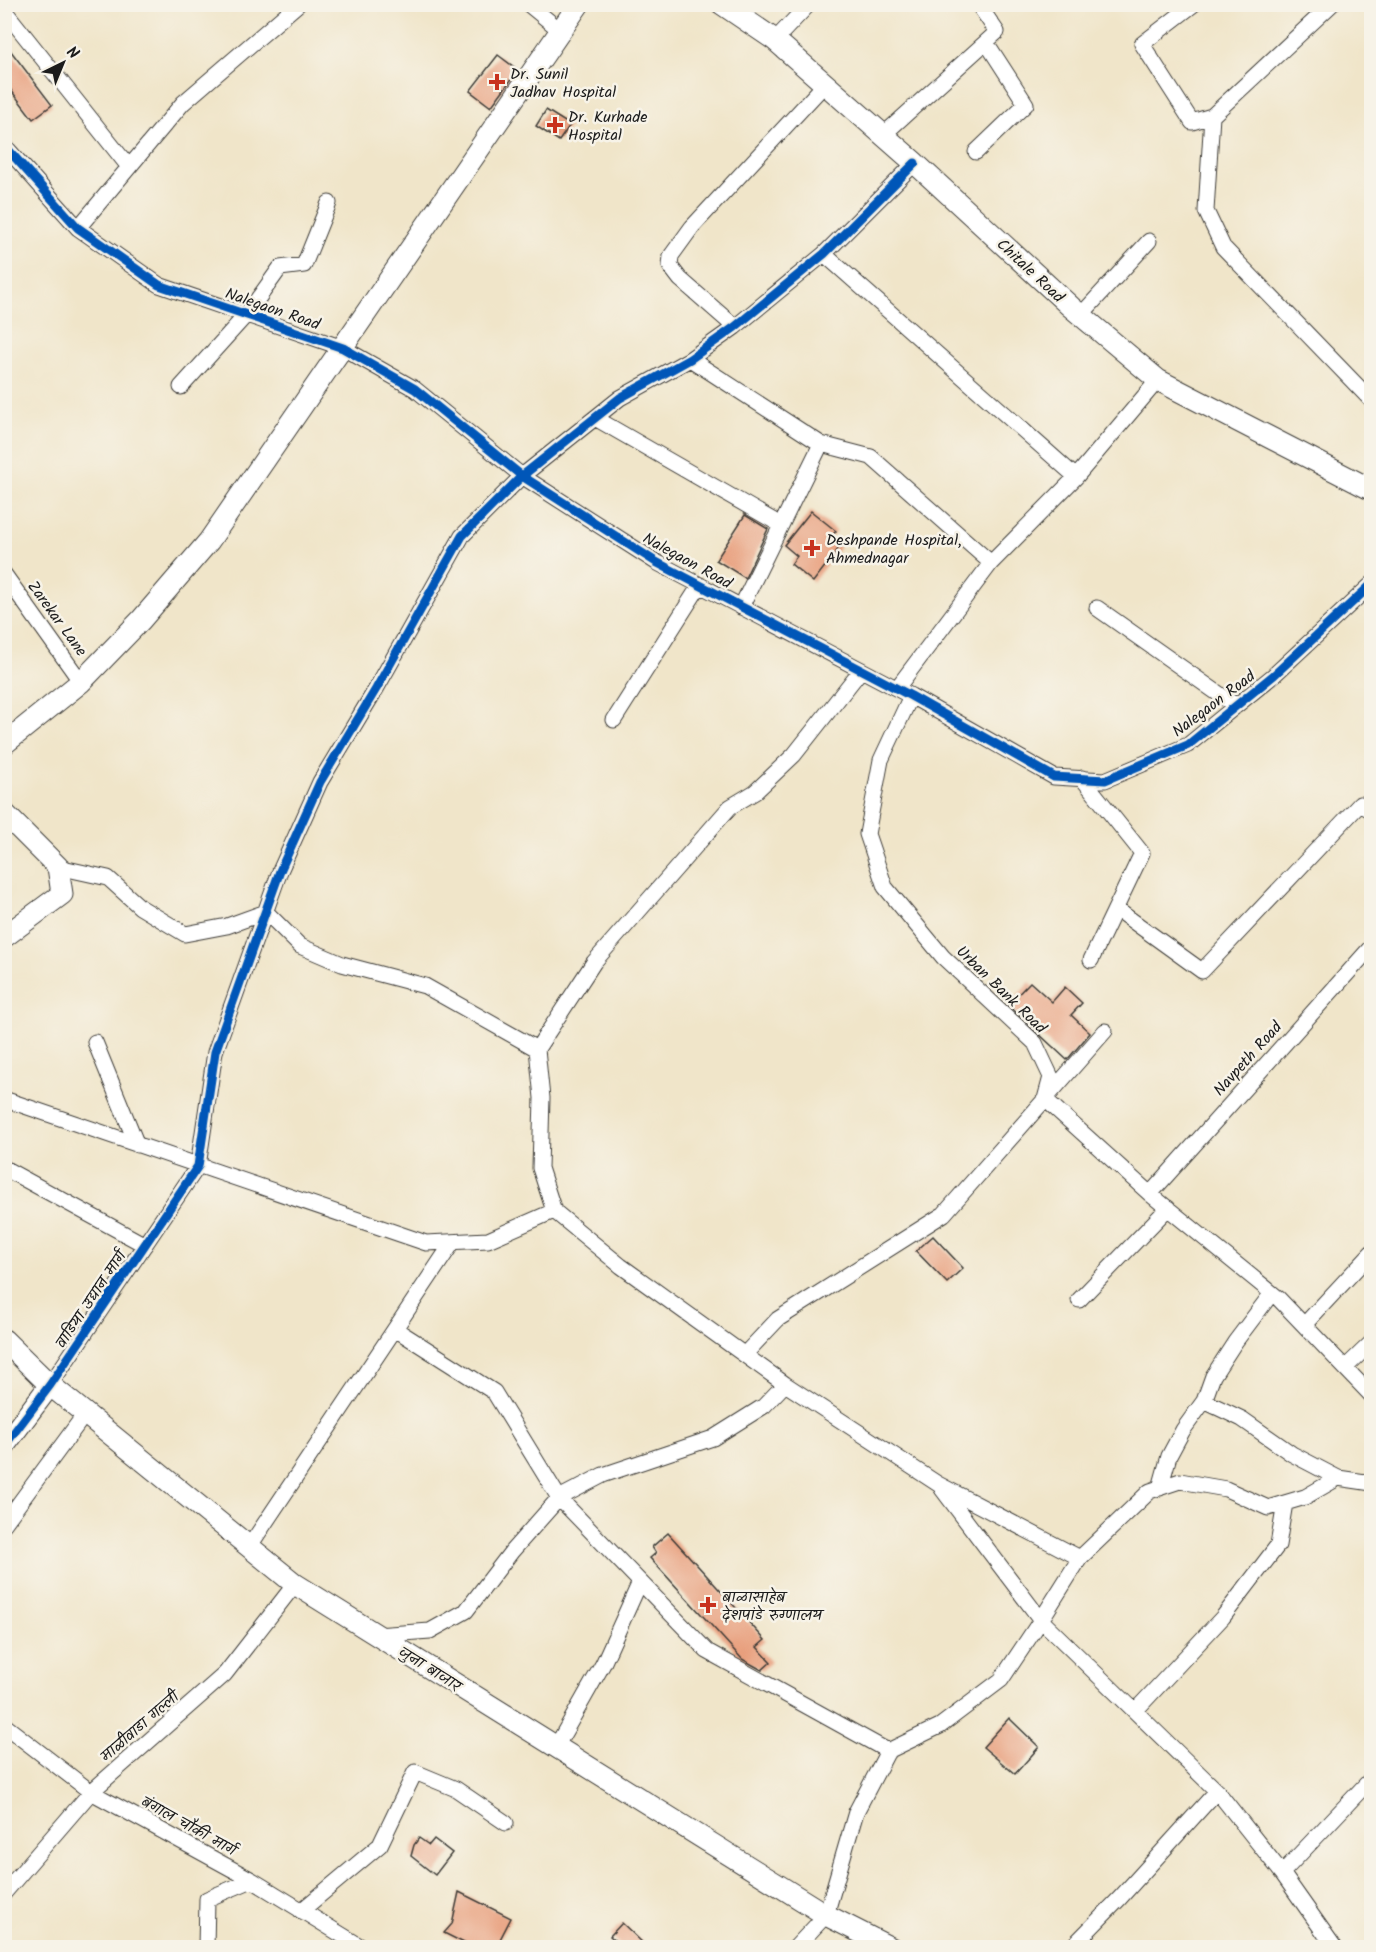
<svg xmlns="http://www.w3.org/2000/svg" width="1376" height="1952" font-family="Kalam,'Playpen Sans Deva',sans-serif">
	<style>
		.building { fill: #e89e7b }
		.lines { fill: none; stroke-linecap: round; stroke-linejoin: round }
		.street-casing { stroke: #3c3a36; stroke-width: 17 }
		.secondary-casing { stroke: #3c3a36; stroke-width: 23 }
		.street { stroke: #fff; stroke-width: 15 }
		.secondary { stroke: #fff; stroke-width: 21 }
		.cycleway-casing { stroke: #f7f3e8; stroke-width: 13 }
		.cycleway { stroke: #0057b8; stroke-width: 9 }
		.poi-dot { fill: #c8321e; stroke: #f7f3e8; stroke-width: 2 }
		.labels { text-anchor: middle; stroke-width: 5; stroke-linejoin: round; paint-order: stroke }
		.poi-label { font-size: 16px; fill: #1c1c1c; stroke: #f7f3e8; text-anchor: start }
		.street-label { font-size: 16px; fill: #1c1c1c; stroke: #f7f3e8 }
	</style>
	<rect width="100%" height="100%" fill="#f7f3e8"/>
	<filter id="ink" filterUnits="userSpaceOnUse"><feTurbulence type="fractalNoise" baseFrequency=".0167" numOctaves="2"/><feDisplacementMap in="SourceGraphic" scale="12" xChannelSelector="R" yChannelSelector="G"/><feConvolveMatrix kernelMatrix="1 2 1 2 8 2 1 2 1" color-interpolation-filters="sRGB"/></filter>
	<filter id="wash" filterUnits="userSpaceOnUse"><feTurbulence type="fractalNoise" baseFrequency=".008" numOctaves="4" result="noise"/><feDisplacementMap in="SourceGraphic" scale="24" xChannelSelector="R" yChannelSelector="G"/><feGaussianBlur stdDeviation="1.35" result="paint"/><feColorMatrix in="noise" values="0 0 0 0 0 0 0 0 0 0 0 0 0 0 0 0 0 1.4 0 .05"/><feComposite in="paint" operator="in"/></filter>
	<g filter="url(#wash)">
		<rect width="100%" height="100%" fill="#f0e5c9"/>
		<g id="blocks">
			<path class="building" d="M4,42L52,105L33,119L4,81Z
				M498,55L518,70L491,107L470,91Z
				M546,110L570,125L559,141L536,126Z
				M811,511L836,531L829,539L840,547L813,582L791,564L797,556L784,545Z
				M745,515L768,529L745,578L716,560Z
				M1030,982L1052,1002L1065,987L1082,1003L1071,1015L1090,1033L1067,1060L1008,1005Z
				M933,1236L963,1268L947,1283L916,1251Z
				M668,1533L765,1640L757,1647L771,1662L762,1670L742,1659L650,1558L656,1553L652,1547Z
				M1009,1718L1039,1747L1015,1774L983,1747Z
				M419,1838L429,1845L434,1839L452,1853L435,1875L411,1856L414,1845Z
				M459,1892L511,1918L496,1947H472L444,1933L452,1924Z
				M622,1923L647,1947H622L610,1936Z"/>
		</g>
	</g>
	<g filter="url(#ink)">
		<use href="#blocks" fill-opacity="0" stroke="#3c3a36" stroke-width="1.5"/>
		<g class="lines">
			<g class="street-casing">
				<path id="street" d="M528,4L561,31
					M1194,4L1142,44L1192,122L1212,116
					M1332,4L1212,116L1206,211L1223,247L1372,401
					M4,10L129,167
					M775,40L809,4
					M883,135L997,32L978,4
					M4,145L78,228L159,285L343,348L415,389L522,476L656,562L911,696L1054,777L1105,780L1188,745L1274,675L1372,584
					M976,152L1026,104L986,42
					M78,228L183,103L298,4
					M824,254L1076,477
					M1081,315L1149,241
					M735,327L680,279L670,266L671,256L692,227L825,84
					M690,359L821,444L871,457L991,563
					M181,387L247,314L280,268L304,265L329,203
					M595,418L781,525
					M4,574L81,682
					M741,607L821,444
					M1097,608L1236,706
					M897,688L991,563L1076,477L1158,380
					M911,696L881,760L867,834L885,887L943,957L1035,1043L1051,1077L1045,1099L1150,1194L1278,1298L1372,1396
					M614,720L700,585
					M1082,778L1142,853L1091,960
					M58,867L108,878L140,907L185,934L227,926L266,912
					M1116,909L1202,971L1360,804L1372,811
					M266,912L300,946L342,964L425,986L537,1049L542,1098L540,1168L554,1211L621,1266L785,1384L938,1484L1080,1558
					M95,1042L137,1145
					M537,1049L594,962L730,807L755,792L794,755L861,670
					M4,1099L426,1243L488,1240L554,1211
					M4,1168L145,1245
					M1150,1194L1372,946
					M1079,1300L1168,1208
					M1304,1325L1372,1252
					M395,1329L494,1392L559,1498L707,1651L888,1751L940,1726L1001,1680L1041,1620L942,1489
					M745,1354L778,1319L944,1214L1105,1031
					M1345,1368L1372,1342
					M50,1385L198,1166L215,1052L280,871L320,782L376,689L462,536L522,476L620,398L690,359L735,327L824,254L915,163
					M1204,1401L1242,1419L1292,1454L1338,1478
					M1160,1488L1169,1456L1183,1430L1204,1401L1213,1376L1235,1342L1272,1293
					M4,1524L85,1414
					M249,1547L453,1242
					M376,1635L430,1631L466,1611L512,1551L559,1498L603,1475L713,1438L764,1406L785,1384
					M1135,1711L1223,1617L1278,1545L1285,1503
					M4,1725L91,1792L252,1880L363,1948
					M556,1747L603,1664L640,1582
					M1282,1873L1372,1778
					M4,1893L91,1792L225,1674L295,1584
					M301,1911L380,1845L415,1772L456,1789L506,1823
					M206,1948L207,1899L252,1880
					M795,1948L826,1915L856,1812L888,1751
					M1071,1948L1119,1899L1217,1791
					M1335,1948L1282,1873L1217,1791L1041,1620L1080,1558L1150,1491L1180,1481L1226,1489L1268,1508L1305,1497L1338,1478L1372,1483"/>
			</g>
			<g class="secondary-casing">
				<path id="secondary" d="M722,4L775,40L915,163L1071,307L1158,380L1372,490
					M4,744L81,682L141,620L209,541L579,4
					M4,813L58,867L62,894L4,937
					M4,1340L50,1385L295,1584L826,1915L891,1948
					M4,1446L50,1385"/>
			</g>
			<use href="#street" class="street"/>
			<use href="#secondary" class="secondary"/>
			<g class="cycleway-casing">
				<path id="cycleway" d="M4,145L78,228L159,285L343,348L415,389L522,476L656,562L911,696L1054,777L1105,780L1188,745L1274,675L1372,584
					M4,1446L50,1385L198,1166L215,1052L280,871L320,782L376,689L462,536L522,476L620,398L690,359L735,327L824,254L915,163"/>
			</g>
			<use href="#cycleway" class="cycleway"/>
		</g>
	</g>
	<g class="poi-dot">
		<path d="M494 73h6v6h6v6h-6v6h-6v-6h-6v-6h6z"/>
		<path d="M552 116h6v6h6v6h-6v6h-6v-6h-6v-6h6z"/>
		<path d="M809 539h6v6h6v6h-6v6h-6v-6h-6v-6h6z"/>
		<path d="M705 1596h6v6h6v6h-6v6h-6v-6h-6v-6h6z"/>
	</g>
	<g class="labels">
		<g class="poi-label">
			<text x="510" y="79">Dr. Sunil<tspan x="510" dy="18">Jadhav Hospital</tspan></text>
			<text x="568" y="122">Dr. Kurhade<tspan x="568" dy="18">Hospital</tspan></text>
			<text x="826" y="545">Deshpande Hospital,<tspan x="826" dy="18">Ahmednagar</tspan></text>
			<text x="722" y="1602">बाळासाहेब<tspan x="722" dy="18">देशपांडे रुग्णालय</tspan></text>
		</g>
		<g class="street-label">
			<text transform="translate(1031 270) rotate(43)" y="6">Chitale Road</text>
			<text transform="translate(273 308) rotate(19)" y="6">Nalegaon Road</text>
			<text transform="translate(688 560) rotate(29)" y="6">Nalegaon Road</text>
			<text transform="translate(58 618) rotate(54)" y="6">Zarekar Lane</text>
			<text transform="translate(1213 703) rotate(-37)" y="6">Nalegaon Road</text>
			<text transform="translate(1002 989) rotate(44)" y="6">Urban Bank Road</text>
			<text transform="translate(1247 1058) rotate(-48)" y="6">Navpeth Road</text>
			<text transform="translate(90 1299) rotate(-56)" y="6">वाडिया उद्यान मार्ग</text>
			<text transform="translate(430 1668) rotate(32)" y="6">जुना बाजार</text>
			<text transform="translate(139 1726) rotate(-41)" y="6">माळीवाडा गल्ली</text>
			<text transform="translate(189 1825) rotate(29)" y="6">बंगाल चौकी मार्ग</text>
		</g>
	</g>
	<rect width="1376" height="1952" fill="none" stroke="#f7f3e8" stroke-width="24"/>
	<g transform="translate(63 63) rotate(43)" stroke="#f7f3e8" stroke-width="4.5" paint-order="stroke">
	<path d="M0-4.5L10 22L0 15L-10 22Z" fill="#1c1c1c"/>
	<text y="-9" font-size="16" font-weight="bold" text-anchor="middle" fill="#1c1c1c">N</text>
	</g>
</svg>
